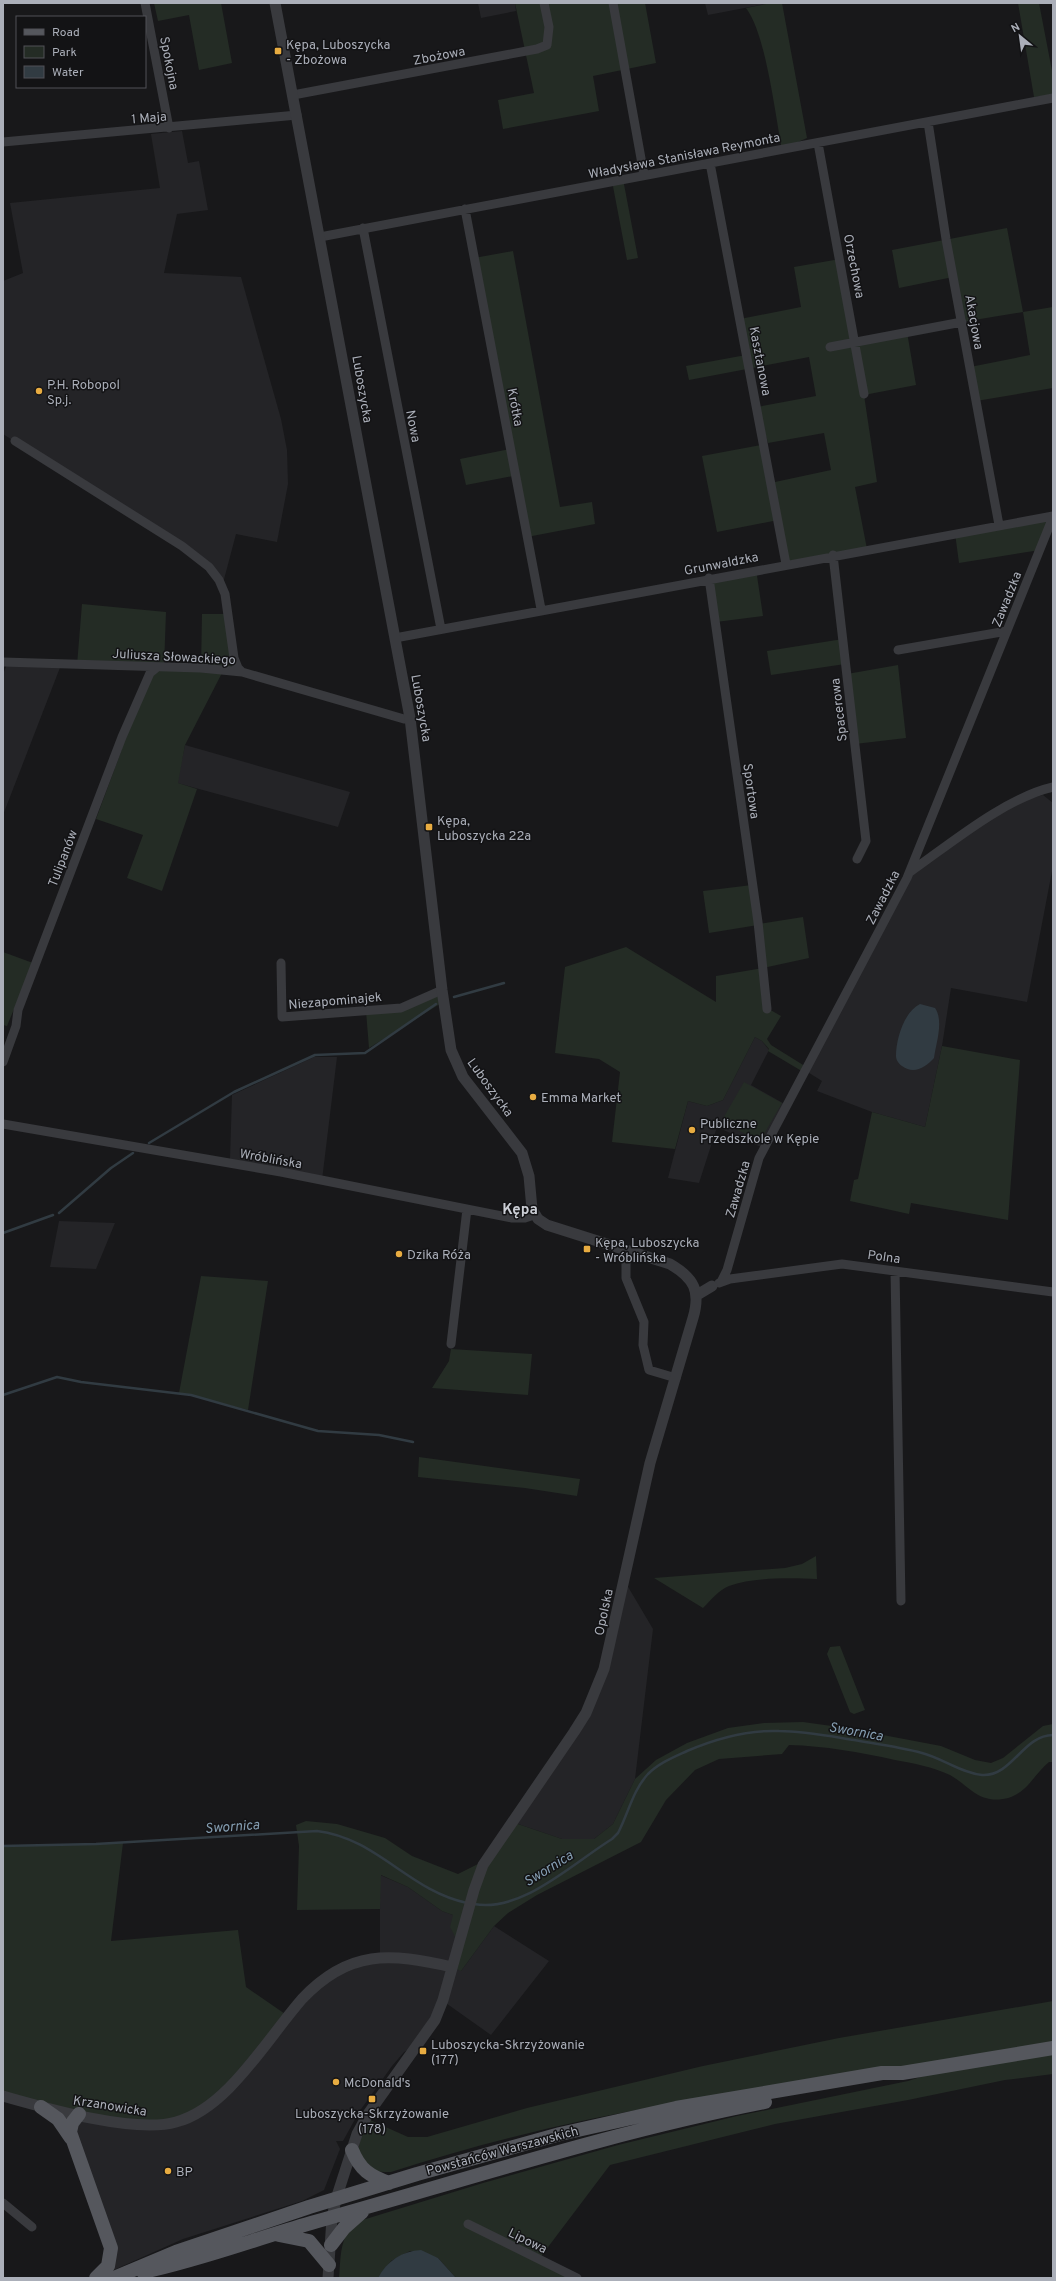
<svg xmlns="http://www.w3.org/2000/svg" width="1056" height="2281" font-family="Overpass,sans-serif">
	<style>
		.built { fill: #242427 }
		.green { fill: #242c25 }
		.water { fill: #313b42 }
		.lines { fill: none; stroke-linecap: round; stroke-linejoin: round }
		.stream { stroke: #313b42; stroke-width: 2.5 }
		.minor { stroke: #393a3e; stroke-width: 9 }
		.tertiary { stroke: #393a3e; stroke-width: 11 }
		.primary { stroke: #55575d; stroke-width: 14 }
		.poi-dot { fill: #e8ac41; stroke: #131315; stroke-width: 1.5 }
		.labels { text-anchor: middle; stroke-width: 3; stroke-linejoin: round; paint-order: stroke }
		.poi-label { font-size: 13px; fill: #abafb9; stroke: #131315; text-anchor: start }
		.street-label { font-size: 13px; fill: #abafb9; stroke: #131315 }
		.water-label { font-size: 14px; font-style: italic; fill: #849db1; stroke: #131315 }
		.quarter-label { font-size: 15px; font-weight: bold; fill: #cbced5; stroke: #131315 }
	</style>
	<rect width="100%" height="100%" fill="#18181a"/>
	<path class="built" d="M478,3H515L516,11L481,18Z
		M705,3H771L708,15Z
		M182,131L188,163L199,161L208,210L177,214L164,273L241,277L281,419L287,450L288,484L277,542L236,534L222,587L209,567L3,434V281L23,273L10,203L160,188L151,134Z
		M8,662L61,665L3,815V674Z
		M185,745L350,792L338,827L177,783Z
		M1043,795L1053,803V866L1027,1002L951,988L942,1046L925,1127L872,1112L817,1091L822,1081L806,1071L909,873L1017,802Z
		M755,1037L762,1041L769,1050L751,1085L788,1106L765,1149L717,1127L699,1183L668,1178L688,1101L707,1106L723,1100Z
		M314,1057H337L322,1180L230,1159L232,1095Z
		M59,1221L115,1223L96,1269L50,1267Z
		M624,1580L653,1629L635,1779L613,1824L594,1839H562L512,1822L586,1713Z
		M380,1875L408,1887L442,1911L453,1915L459,1944L461,1971L494,1926L549,1961L491,2035L443,2001L422,2041L404,2052L392,2066L359,2112L343,2141H336L340,2149L324,2190L302,2201L183,2239L98,2277L110,2262L70,2127L79,2114L166,2124L312,1988L380,1957Z"/>
	<path class="green" d="M154,3H221L232,63L199,70L189,15L158,21Z
		M515,3H645L656,63L593,76L599,111L503,129L498,100L534,93Z
		M771,3H782L807,138L782,149C775,114 766,34 746,8Z
		M1018,3H1039L1053,76V95L1034,97Z
		M623,179L638,258L627,260L612,181Z
		M1007,228L1023,312L1053,307V388L976,401L970,367L1030,355L1023,312L962,322L953,277L899,288L892,250Z
		M513,251L560,507L592,502L595,524L527,537L513,476L466,485L460,459L510,449L474,258Z
		M840,259L856,340L907,332L916,385L864,395L877,482L855,487L867,549L786,564L778,520L717,532L702,456L761,445L775,482L831,470L824,433L768,443L757,407L816,396L809,357L689,380L686,366L746,355L740,319L801,307L794,267Z
		M1053,516L1040,550L959,563L955,533Z
		M756,569L763,616L716,622L709,578Z
		M82,604L166,612L164,667L201,668L202,614H227L238,668L223,671L185,745L178,783L197,789L162,891L127,878L143,835L96,819L122,749V737L156,668L77,665Z
		M843,639L845,664L771,675L767,651Z
		M898,665L906,738L855,744L847,674Z
		M752,885L758,924L803,917L809,958L763,968L767,1008L781,1016L767,1039L771,1045L808,1068L805,1073L768,1051L769,1049L762,1041L755,1037L723,1100L707,1106L688,1101L675,1149L612,1142L620,1072L599,1059L555,1053L565,967L626,947L716,1002V976L763,968L758,925L709,933L703,891Z
		M3,952L33,963L7,1026L3,1025Z
		M442,990L443,1002L369,1048L366,1011L401,1008Z
		M942,1046L1020,1060L1008,1220L911,1203L909,1214L850,1201L854,1180L858,1179L872,1112L925,1127Z
		M744,1082L782,1103L760,1141L721,1122Z
		M201,1276L268,1281L248,1410L191,1395L179,1393Z
		M451,1349L532,1354L528,1395L432,1388L449,1361Z
		M419,1457L580,1479L577,1496L525,1488L418,1477Z
		M816,1556L817,1579C790,1578 754,1577 729,1586C719,1590 711,1600 703,1608L654,1578L785,1568L802,1564Z
		M840,1646L865,1710L854,1714L850,1712L827,1654L830,1647Z
		M803,1722L846,1728L941,1746L975,1760L991,1763L1003,1758L1043,1726L1053,1724V1762H1049C1033,1775 1027,1795 1003,1799C978,1803 968,1785 950,1775C933,1767 913,1763 895,1760C859,1752 825,1746 789,1745L782,1754L719,1759L695,1770L666,1800L641,1842L537,1895L508,1913L494,1926L461,1971L452,1967L459,1944L450,1927L453,1915L442,1911L408,1887L381,1875L380,1909L297,1910L299,1846L296,1825L306,1821L337,1824L385,1838L412,1856L458,1874L486,1860L512,1822L562,1839H594L613,1824L635,1779L656,1760L687,1743L728,1728L764,1723Z
		M123,1843L111,1941L238,1930L246,1987L288,2016L207,2107L154,2126L3,2096V1846Z
		M1053,2001V2074L1005,2080L908,2100L775,2124L610,2165L539,2259L577,2278H456L438,2258L410,2251L391,2261L378,2278H339C341,2257 339,2238 356,2222L483,2183L618,2145L737,2116L908,2081L967,2062C870,2076 773,2086 676,2103C580,2119 484,2142 391,2172C370,2173 369,2166 358,2150L361,2137L370,2120L408,2137H427L527,2108L703,2066L839,2038Z"/>
	<path class="water" d="M920,1004L935,1008C944,1021 936,1043 934,1058C926,1067 914,1075 902,1066C899,1064 896,1060 896,1056C896,1039 904,1012 920,1004Z
		M421,2250L438,2258L456,2278H378C387,2261 402,2251 421,2250Z"/>
	<g class="lines">
		<path class="stream" d="M454,997L504,983
			M149,1143L234,1092L315,1055L365,1053L436,1004
			M59,1213L111,1168L133,1153
			M3,1233L53,1215
			M3,1395L57,1377L81,1382L191,1395L318,1431L379,1435L413,1442
			M3,1846L96,1844L317,1831C377,1838 409,1891 467,1903
			M474,1904C522,1913 573,1863 612,1839L618,1833C628,1814 633,1790 648,1774C659,1763 674,1757 687,1751C715,1739 749,1730 779,1731C804,1731 829,1736 854,1740C877,1744 900,1747 922,1753C942,1758 961,1773 982,1775C1012,1777 1023,1735 1053,1735"/>
		<path class="minor" d="M145,3L169,128
			M613,3L644,175
			M293,95L537,49L547,45L549,27L544,3
			M928,122L946,239L999,525
			M3,142L297,115
			M818,143L864,394
			M710,163L786,564
			M465,209L541,609
			M363,228L441,629
			M320,237L1053,98
			M830,347L962,322
			M15,441L182,546L209,567L219,580L225,594L234,658L238,668L242,672
			M833,555L866,841L857,859
			M709,578L758,922L767,1009
			M395,638L1053,516
			M898,650L1007,631
			M3,662L201,668L242,672L404,719L410,718
			M910,872C950,844 1005,798 1053,787
			M281,963L282,1017L401,1008L442,990
			M3,1062L16,1026L18,1010L122,737L150,673L156,668
			M3,1124L281,1172L512,1218H525L534,1215
			M626,1250V1278L644,1322L643,1345L649,1370L676,1378
			M895,1271L901,1601
			M721,1282L727,1270L759,1158L907,878L1053,517
			M719,1283L730,1279L842,1264L1053,1292
			M451,1344L467,1209
			M3,2203L32,2227
			M468,2224L577,2278"/>
		<path class="tertiary" d="M275,3L410,718L442,990L451,1050L463,1077L522,1153L529,1176L532,1209L538,1219L547,1225L670,1264C694,1278 701,1291 693,1318L650,1463L604,1669L586,1713L574,1732L483,1865L474,1890L443,2000L435,2020L368,2114L357,2134L336,2199L332,2218L328,2278
			M697,1295L712,1286
			M3,2096C45,2108 135,2134 176,2122C195,2117 214,2103 229,2088C256,2061 277,2028 302,1999C349,1949 390,1953 452,1967"/>
		<path class="primary" d="M41,2107L58,2119L71,2138
			M79,2114L72,2123L70,2132L111,2248L108,2266L96,2278
			M352,2150C360,2170 370,2176 389,2183
			M279,2235L309,2241L329,2265
			M331,2245L344,2228L362,2212
			M143,2272C200,2260 255,2239 311,2223C462,2181 611,2132 765,2102
			M114,2278L176,2252L309,2207L417,2174L560,2134L676,2108L882,2073H902L1053,2048"/>
	</g>
	<g class="poi-dot">
		<rect x="274" y="47" width="8" height="8" rx="2"/>
		<circle cx="39" cy="391" r="4"/>
		<rect x="425" y="823" width="8" height="8" rx="2"/>
		<circle cx="533" cy="1097" r="4"/>
		<circle cx="692" cy="1130" r="4"/>
		<rect x="583" y="1245" width="8" height="8" rx="2"/>
		<circle cx="399" cy="1254" r="4"/>
		<rect x="419" y="2047" width="8" height="8" rx="2"/>
		<circle cx="336" cy="2082" r="4"/>
		<rect x="368" y="2095" width="8" height="8" rx="2"/>
		<circle cx="168" cy="2171" r="4"/>
	</g>
	<g class="labels">
		<g class="poi-label">
			<text x="286" y="49">Kępa, Luboszycka<tspan x="286" dy="15">- Zbożowa</tspan></text>
			<text x="47" y="389">P.H. Robopol<tspan x="47" dy="15">Sp.j.</tspan></text>
			<text x="437" y="825">Kępa,<tspan x="437" dy="15">Luboszycka 22a</tspan></text>
			<text x="541" y="1102">Emma Market</text>
			<text x="700" y="1128">Publiczne<tspan x="700" dy="15">Przedszkole w Kępie</tspan></text>
			<text x="595" y="1247">Kępa, Luboszycka<tspan x="595" dy="15">- Wróblińska</tspan></text>
			<text x="407" y="1259">Dzika Róża</text>
			<text x="431" y="2049">Luboszycka-Skrzyżowanie<tspan x="431" dy="15">(177)</tspan></text>
			<text x="344" y="2087">McDonald's</text>
			<text x="372" y="2118" text-anchor="middle">Luboszycka-Skrzyżowanie<tspan x="372" dy="15">(178)</tspan></text>
			<text x="176" y="2176">BP</text>
		</g>
		<g class="street-label">
			<text transform="translate(439 55) rotate(-11)" y="5">Zbożowa</text>
			<text transform="translate(170 63) rotate(79)" y="5">Spokojna</text>
			<text transform="translate(149 117) rotate(-5)" y="5">1 Maja</text>
			<text transform="translate(684 155) rotate(-11)" y="5">Władysława Stanisława Reymonta</text>
			<text transform="translate(855 266) rotate(79)" y="5">Orzechowa</text>
			<text transform="translate(975 322) rotate(80)" y="5">Akacjowa</text>
			<text transform="translate(761 361) rotate(79)" y="5">Kasztanowa</text>
			<text transform="translate(363 389) rotate(80)" y="5">Luboszycka</text>
			<text transform="translate(516 407) rotate(79)" y="5">Krótka</text>
			<text transform="translate(414 426) rotate(79)" y="5">Nowa</text>
			<text transform="translate(721 563) rotate(-11)" y="5">Grunwaldzka</text>
			<text transform="translate(1006 599) rotate(-68)" y="5">Zawadzka</text>
			<text transform="translate(174 656) rotate(3)" y="5">Juliusza Słowackiego</text>
			<text transform="translate(422 708) rotate(80)" y="5">Luboszycka</text>
			<text transform="translate(838 710) rotate(-97)" y="5">Spacerowa</text>
			<text transform="translate(752 791) rotate(82)" y="5">Sportowa</text>
			<text transform="translate(62 858) rotate(-69)" y="5">Tulipanów</text>
			<text transform="translate(882 897) rotate(-63)" y="5">Zawadzka</text>
			<text transform="translate(335 1000) rotate(-5)" y="5">Niezapominajek</text>
			<text transform="translate(491 1087) rotate(54)" y="5">Luboszycka</text>
			<text transform="translate(271 1158) rotate(10)" y="5">Wróblińska</text>
			<text transform="translate(737 1189) rotate(-74)" y="5">Zawadzka</text>
			<text transform="translate(884 1256) rotate(8)" y="5">Polna</text>
			<text transform="translate(603 1612) rotate(-78)" y="5">Opolska</text>
			<text transform="translate(110 2105) rotate(9)" y="5">Krzanowicka</text>
			<text transform="translate(502 2150) rotate(-15)" y="5">Powstańców Warszawskich</text>
			<text transform="translate(528 2240) rotate(26)" y="5">Lipowa</text>
		</g>
		<g class="water-label">
			<text transform="translate(856 1731) rotate(10)" y="5">Swornica</text>
			<text transform="translate(232 1826) rotate(-4)" y="5">Swornica</text>
			<text transform="translate(548 1868) rotate(-32)" y="5">Swornica</text>
		</g>
		<g class="quarter-label">
			<text x="520" y="1214">Kępa</text>
		</g>
	</g>
	<rect width="1056" height="2281" fill="none" stroke="#abafb9" stroke-width="8"/>
	<rect x="16" y="16" width="130" height="72" fill="#131315" stroke="#505157"/>
	<rect x="24" y="29" width="20" height="6" fill="#55575d" stroke="#505157"/>
	<text x="52" y="36" font-size="12" fill="#abafb9">Road</text>
	<rect x="24" y="46" width="20" height="12" fill="#242c25" stroke="#505157"/>
	<text x="52" y="56" font-size="12" fill="#abafb9">Park</text>
	<rect x="24" y="66" width="20" height="12" fill="#313b42" stroke="#505157"/>
	<text x="52" y="76" font-size="12" fill="#abafb9">Water</text>
	<g transform="translate(1020 36) rotate(331)" stroke="#131315" stroke-width="3" paint-order="stroke">
	<path d="M0-3L7 15L0 10L-7 15Z" fill="#abafb9"/>
	<text y="-6" font-size="11" font-weight="bold" text-anchor="middle" fill="#abafb9">N</text>
	</g>
</svg>
